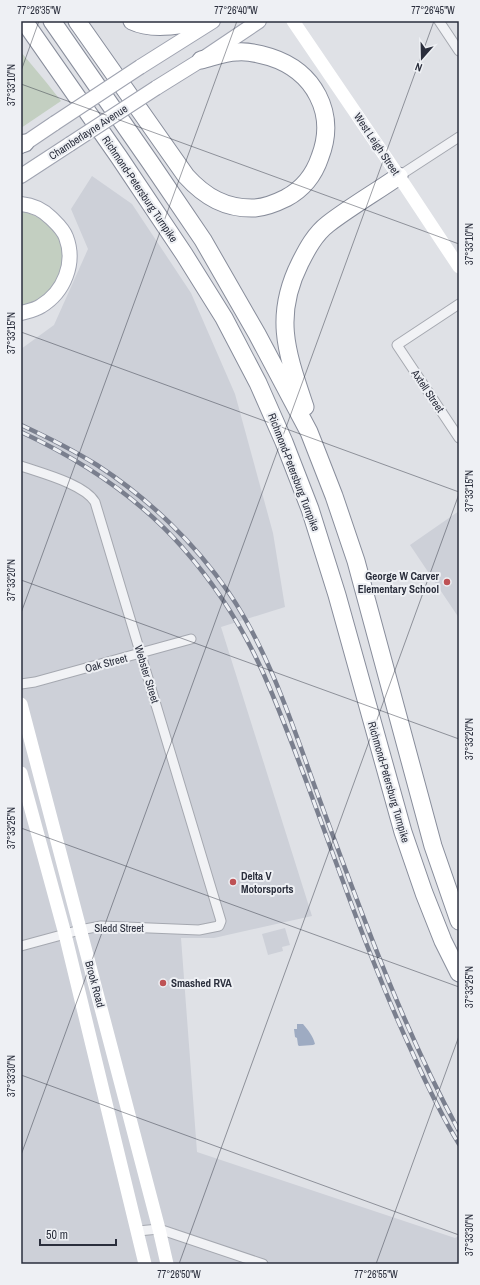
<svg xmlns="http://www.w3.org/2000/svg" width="480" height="1285" font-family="'Archivo Narrow',sans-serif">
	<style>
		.built { fill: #cdd0d8 }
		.green { fill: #c3cfc1 }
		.water { fill: #9eabc2 }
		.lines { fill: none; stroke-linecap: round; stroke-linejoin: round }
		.street-casing { stroke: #a5a8b0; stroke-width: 11 }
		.primary-casing { stroke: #a0a4b1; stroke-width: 16 }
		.highway-casing { stroke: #888d9b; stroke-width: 19 }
		.street { stroke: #f1f2f5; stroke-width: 9 }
		.secondary { stroke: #fff; stroke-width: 13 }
		.primary { stroke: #fff; stroke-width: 14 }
		.highway { stroke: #fff; stroke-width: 17 }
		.rail-casing { stroke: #7a7f8e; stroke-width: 4.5 }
		.rail { stroke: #eef0f4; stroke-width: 3; stroke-dasharray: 9; stroke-linecap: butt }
		.primary-bridge-casing { stroke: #a0a4b1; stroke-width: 16; stroke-linecap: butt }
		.primary-bridge { stroke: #fff; stroke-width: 14 }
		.ticks { fill: none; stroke: #2a2e3c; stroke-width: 1; stroke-opacity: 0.45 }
		.poi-dot { fill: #be5255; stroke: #eef0f4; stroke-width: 1.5 }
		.labels { text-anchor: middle; stroke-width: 4; stroke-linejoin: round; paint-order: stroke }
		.street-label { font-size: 11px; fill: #2a2e3c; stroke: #eef0f4 }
		.poi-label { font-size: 11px; font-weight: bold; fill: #2a2e3c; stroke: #eef0f4; text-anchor: start }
		.neatline { fill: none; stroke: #2a2e3c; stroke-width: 1.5 }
		.ticks-label { font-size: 10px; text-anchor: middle; fill: #2a2e3c }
	</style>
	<rect width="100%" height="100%" fill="#dfe1e6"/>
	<path class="built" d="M92,176L132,204L191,293L235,394L273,533L285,607L221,627L312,916L214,938H181L197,1152L455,1238L459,1236V1264H21V349L54,325L88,249L71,209Z
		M459,511V618L410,545Z
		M285,928L290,945L282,947L283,951L268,955L262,934Z"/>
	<path class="green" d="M21,52L46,82L61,101L21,128Z
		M21,211C50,218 71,241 61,272C57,281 52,290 44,297C37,302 29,304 21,306Z"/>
	<path class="water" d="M297,1024H303C308,1030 313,1036 315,1044L313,1045L299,1046L298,1045L297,1038L295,1037L294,1029H297Z"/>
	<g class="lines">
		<g class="street-casing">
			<path id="street" d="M439,21L459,51
				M399,176L459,137
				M459,304L397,345L459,438
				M21,466C41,473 84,484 95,502L221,921L219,926L199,930L101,926L80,930L21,946
				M21,684L35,682L191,639
				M138,1231L159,1229L263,1264"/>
		</g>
		<g class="primary-casing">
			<path id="primary" d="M140,67L213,21
				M156,88L201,60L259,21
				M21,146L55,123
				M21,176L70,144
				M21,204C32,205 43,210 51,218C57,224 63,229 66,237C76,263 64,292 41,306C35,310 28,311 21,313"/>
		</g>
		<g class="highway-casing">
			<path id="highway" d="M24,21L119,157L184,254L224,318L258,383L284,442L310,509L337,595L403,832L424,893L443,941L459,973
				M52,21L150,162L203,240L257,334L309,432L334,496L356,561L433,846L459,921
				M77,21L186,176C205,197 226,209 255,208C267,207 276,203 286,198C303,189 314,175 320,157C337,113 314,71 270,57C260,54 247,51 237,52C225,52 213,57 201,60
				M132,21C153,31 180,25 202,21
				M21,144L25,143
				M305,407C287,353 273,317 300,263C307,249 315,234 328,224C350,207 376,192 399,176"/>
		</g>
		<use href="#street" class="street"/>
		<path class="secondary" d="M293,21L406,187L459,267
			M21,704L159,1229L167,1264
			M21,773L65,934L145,1264"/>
		<use href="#primary" class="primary"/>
		<use href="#highway" class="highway"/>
		<g class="rail-casing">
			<path id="rail" d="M21,425C47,437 73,450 97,465C148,498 195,543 229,593C270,653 294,730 319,798C361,911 401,1025 459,1131
				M21,432C81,460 138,497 182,547C213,582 240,623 260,666C278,705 293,746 308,786C341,875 372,966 412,1052C426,1083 441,1115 459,1144"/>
		</g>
		<use href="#rail" class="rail"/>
		<g class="primary-bridge-casing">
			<path id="primary-bridge" d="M55,123L140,67
				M70,144L156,88"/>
		</g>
		<use href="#primary-bridge" class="primary-bridge"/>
	</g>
	<path class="ticks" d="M21,71L39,21M21,84L459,244M21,332L459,492M21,580L459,739M21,613L237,21M21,828L459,987M21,1075L459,1235M21,1155L434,21M179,1264L459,494M376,1264L459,1036"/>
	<g class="poi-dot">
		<circle cx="447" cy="582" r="4"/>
		<circle cx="233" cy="882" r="4"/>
		<circle cx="163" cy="983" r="4"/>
	</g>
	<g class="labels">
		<g class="street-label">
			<text transform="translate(88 132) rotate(-33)" y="4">Chamberlayne Avenue</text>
			<text transform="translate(377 144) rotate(56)" y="4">West Leigh Street</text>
			<text transform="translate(140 189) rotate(56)" y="4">Richmond-Petersburg Turnpike</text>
			<text transform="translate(428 391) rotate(56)" y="4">Axtell Street</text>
			<text transform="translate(294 472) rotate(69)" y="4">Richmond-Petersburg Turnpike</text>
			<text transform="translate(106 663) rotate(-15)" y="4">Oak Street</text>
			<text transform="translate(147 674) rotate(73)" y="4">Webster Street</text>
			<text transform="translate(389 782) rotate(74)" y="4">Richmond-Petersburg Turnpike</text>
			<text x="119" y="932">Sledd Street</text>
			<text transform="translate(95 984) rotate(75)" y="4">Brook Road</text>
		</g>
		<g class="poi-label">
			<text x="439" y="580" text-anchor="end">George W Carver<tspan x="439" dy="13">Elementary School</tspan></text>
			<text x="241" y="880">Delta V<tspan x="241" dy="13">Motorsports</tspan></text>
			<text x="171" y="987">Smashed RVA</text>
		</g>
	</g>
	<rect width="480" height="1285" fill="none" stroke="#eef0f4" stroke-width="44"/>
	<g transform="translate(422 58) rotate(200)" stroke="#eef0f4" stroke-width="3" paint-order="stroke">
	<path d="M0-3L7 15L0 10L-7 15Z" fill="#2a2e3c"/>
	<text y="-6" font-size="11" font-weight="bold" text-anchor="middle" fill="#2a2e3c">N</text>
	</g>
	<path d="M40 1239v6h76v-6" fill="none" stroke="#2a2e3c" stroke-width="2"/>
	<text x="46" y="1239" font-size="12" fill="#2a2e3c" stroke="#eef0f4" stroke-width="3" paint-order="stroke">50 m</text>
	<rect x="22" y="22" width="436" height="1241" class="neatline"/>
	<g class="ticks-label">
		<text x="39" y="14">77°26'35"W</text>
		<text x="236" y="14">77°26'40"W</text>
		<text x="433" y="14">77°26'45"W</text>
		<text transform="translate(11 85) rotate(-90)" y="4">37°33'10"N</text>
		<text transform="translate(469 244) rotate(-90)" y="4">37°33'10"N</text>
		<text transform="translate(11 333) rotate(-90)" y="4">37°33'15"N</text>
		<text transform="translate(469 491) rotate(-90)" y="4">37°33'15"N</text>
		<text transform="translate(11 580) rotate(-90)" y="4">37°33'20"N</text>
		<text transform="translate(469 739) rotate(-90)" y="4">37°33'20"N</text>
		<text transform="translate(11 828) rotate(-90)" y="4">37°33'25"N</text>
		<text transform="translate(469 987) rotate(-90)" y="4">37°33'25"N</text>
		<text transform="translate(11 1076) rotate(-90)" y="4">37°33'30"N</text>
		<text transform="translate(469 1235) rotate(-90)" y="4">37°33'30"N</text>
		<text x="179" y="1278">77°26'50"W</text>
		<text x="376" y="1278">77°26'55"W</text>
	</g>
</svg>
